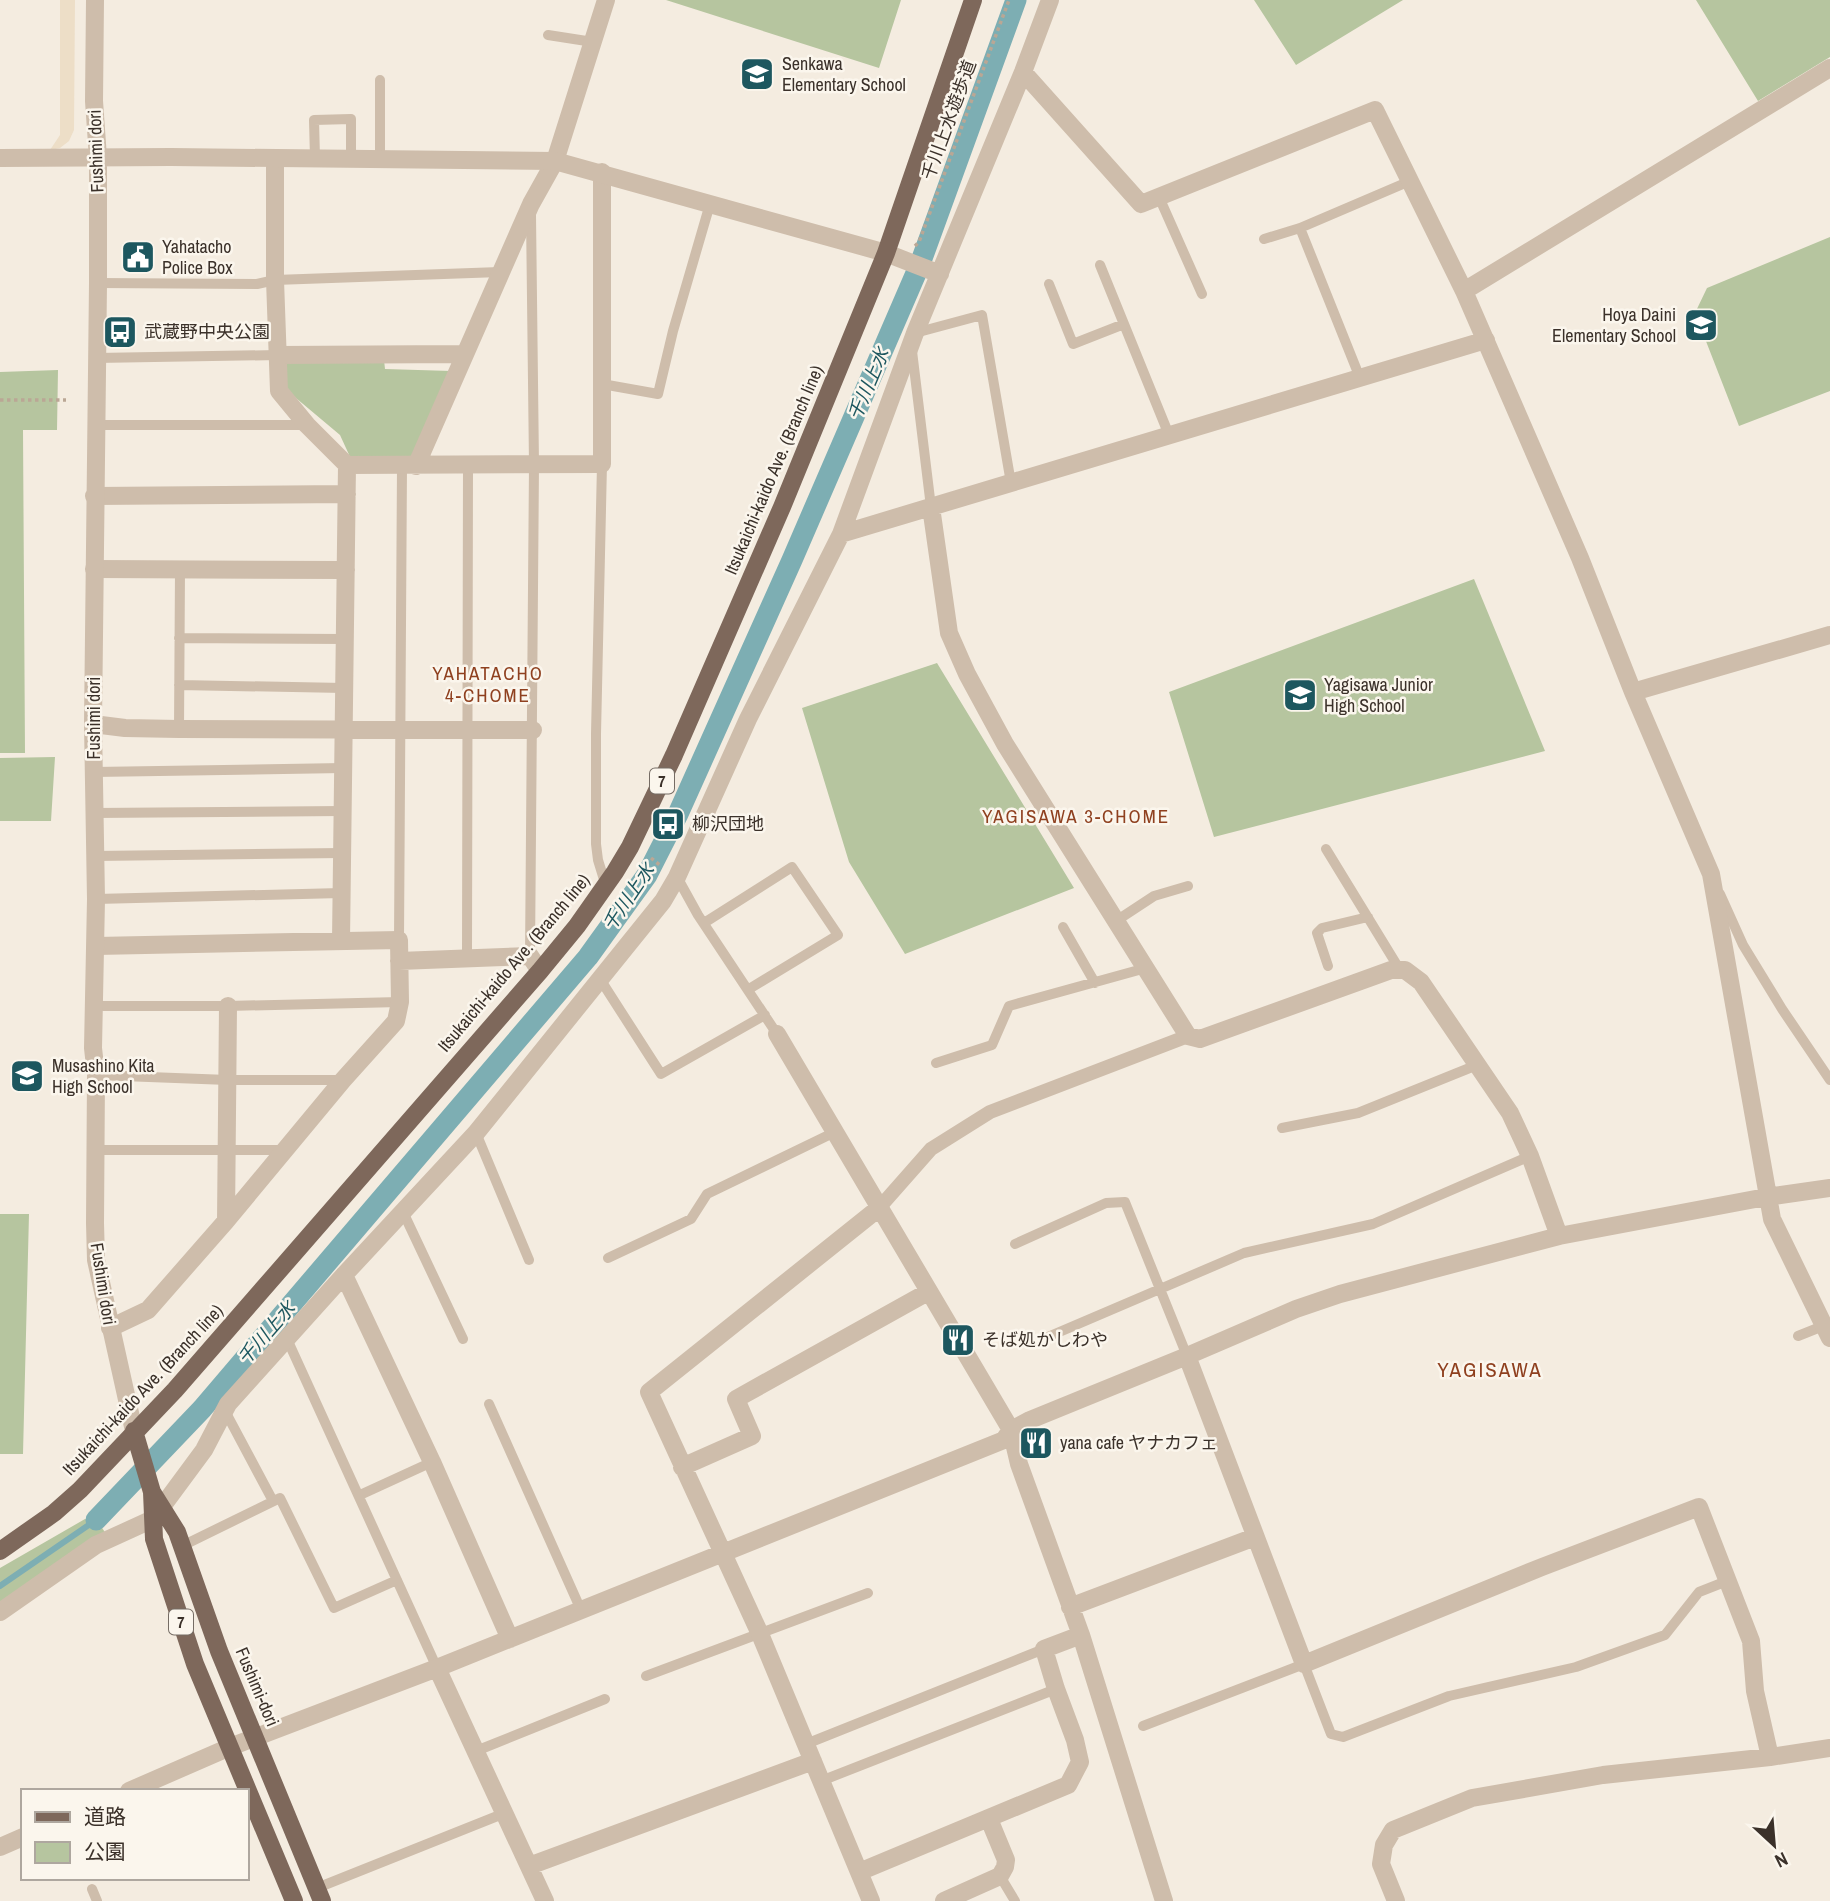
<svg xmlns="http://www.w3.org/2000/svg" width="1830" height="1901" font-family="'Archivo Narrow','Noto Sans JP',sans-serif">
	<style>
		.green { fill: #b6c59f }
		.plaza { fill: #eddec7 }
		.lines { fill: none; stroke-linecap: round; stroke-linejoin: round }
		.stream { stroke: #7daeb3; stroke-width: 6 }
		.canal { stroke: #7daeb3; stroke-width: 21 }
		.path { stroke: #baa795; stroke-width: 3.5; stroke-dasharray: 3.5 3.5; stroke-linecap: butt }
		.service { stroke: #cebdab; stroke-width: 10 }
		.pedestrian { stroke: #cebdab; stroke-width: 14 }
		.minor { stroke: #cebdab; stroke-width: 18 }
		.tertiary { stroke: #cebdab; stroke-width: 18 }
		.primary { stroke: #7e685b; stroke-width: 18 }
		.labels { text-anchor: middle; stroke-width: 5; stroke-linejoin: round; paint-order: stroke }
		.shield { fill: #fbf6ed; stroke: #756c64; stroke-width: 2 }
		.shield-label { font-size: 16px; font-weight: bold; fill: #3b312a }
		.poi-label { font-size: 18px; fill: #3b312a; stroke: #fbf6ed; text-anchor: start }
		.street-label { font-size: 18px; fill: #3b312a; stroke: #fbf6ed }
		.water-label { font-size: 19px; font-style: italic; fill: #1d575f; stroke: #fbf6ed }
		.neighbourhood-label { font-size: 19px; letter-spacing: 2px; fill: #8f401f; stroke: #fbf6ed }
		.quarter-label { font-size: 21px; letter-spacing: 2px; fill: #8f401f; stroke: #fbf6ed }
	</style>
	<rect width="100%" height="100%" fill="#f4ece0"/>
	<path class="green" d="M666,0H901L879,68Z
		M1254,0H1403L1296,65Z
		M1696,0H1830V57L1758,101Z
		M1830,237V391L1739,426L1695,313L1707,288Z
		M282,360H384L385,369L451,371L414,460L351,459L340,435L284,388Z
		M58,370L57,430H23L25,753H0V372Z
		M1474,579L1545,751L1214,837L1169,692Z
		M937,663L1074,888L905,954L849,862L802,708Z
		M55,757L51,821H0V758Z
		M0,1214H29L23,1454H0Z
		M85,1519L99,1523L106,1534L0,1605V1568Z"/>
	<path class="plaza" d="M60,0H75L74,130L69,141L60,148L50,150L60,135Z"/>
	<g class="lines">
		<path class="stream" d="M0,1586L96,1520"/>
		<path class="canal" d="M96,1520L202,1409L588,957L647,875L678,814L792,560L920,264L1016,0"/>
		<path class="path" d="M915,246L919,242L1009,0
			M0,400H66
			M651,858L661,866"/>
		<path class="service" d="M548,35L593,42
			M315,158L314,120L351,119V159
			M380,159V80
			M1159,197L1202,294
			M1300,228L1360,378
			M1264,239L1300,228L1410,181
			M1100,265L1169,435
			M98,283L257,284L275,280L500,272
			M1049,284L1073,344L1124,324
			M915,333L982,315L1011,483
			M912,351L931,507
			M96,358L278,355
			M602,384L658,394L673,331L710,204
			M95,425H306
			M602,464L596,734V844L598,860L606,886
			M179,638L345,639
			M179,685L344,688
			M179,729L180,570
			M94,772L343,768
			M94,813L342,811
			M1326,849L1400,970
			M95,856L342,853
			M677,877L698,915L777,1034
			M1720,894L1743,945L1782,1009L1830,1080
			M96,899L341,893
			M1116,921L1154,896L1188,886
			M704,923L792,867L838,935L749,989
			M1063,927L1095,983
			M399,940L402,466
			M530,956L534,465L531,215
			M467,958L468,466
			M1328,966L1317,933L1322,928L1368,917
			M600,979L661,1074L765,1015
			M94,1006H228L400,1002
			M936,1063L992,1045L1009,1006L1146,968
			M96,1075L228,1080H342
			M1282,1128L1358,1113L1477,1065
			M476,1133L529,1260
			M94,1150H284
			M403,1212L463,1339
			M1015,1244L1106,1203L1125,1202L1160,1289L1043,1339
			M608,1258L691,1219L707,1194L835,1132
			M1798,1336L1823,1326
			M287,1339L437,1668
			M1187,1356L1160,1289L1244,1253L1373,1224L1530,1156
			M489,1404L581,1610
			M225,1411L273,1501
			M360,1495L432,1462
			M182,1546L280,1498L334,1608L397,1580
			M646,1676L868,1593
			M1143,1726L1304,1664L1331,1734L1343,1737L1449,1696L1576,1667L1665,1635L1699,1592L1727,1581
			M806,1744L1044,1649
			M476,1751L605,1699
			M821,1781L1056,1689
			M1000,1876L1015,1901
			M317,1888L505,1813
			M92,1889L97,1901"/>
		<path class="pedestrian" d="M879,1208L931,1149L990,1112L1188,1036"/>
		<path class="minor" d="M1023,72L1141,204L1375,110L1464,291L1580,558L1633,692L1711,874L1772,1219L1830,1338
			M275,158V280L279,391L307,425L347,465L341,941
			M886,253L940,274
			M1464,291L1830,68
			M278,355L464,354
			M347,465L602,464V172
			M416,466L531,204L555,161L606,0
			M94,496L347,494
			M931,507L949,633L967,674L1005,744L1188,1036L1200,1039L1391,970H1405L1421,982L1510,1113L1530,1156L1559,1236
			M841,534L1486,340
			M94,569L346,570
			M1633,692L1830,635
			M93,724L125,728L179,729L533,730
			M96,946L399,940L400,1002L396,1021L343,1080L226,1221L148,1310L110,1328
			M399,961L530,956L540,971
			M777,1034L1011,1430L1019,1464L1081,1635L1164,1901
			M226,1221L228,1006
			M344,1275L432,1462L510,1639
			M1187,1356L1304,1664L1542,1567L1699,1507L1751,1641L1755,1691L1770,1757
			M682,1467L752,1436L736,1399L928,1292
			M1070,1607L1255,1537
			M0,1612L96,1545L153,1519L204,1450L228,1404L344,1275L476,1133L663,901L677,877L748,719L841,534L915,333L1023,72L1050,0
			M437,1668L545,1901
			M129,1791L230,1747L437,1668L1004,1440L1011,1430L1030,1420L1187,1356L1296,1309L1340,1294L1559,1236L1766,1197L1830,1188
			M0,1847L23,1837
			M529,1866L813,1761
			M859,1872L1068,1785L1080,1762L1075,1740L1056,1689L1044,1649L1081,1635
			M871,1901L760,1634L649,1392L879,1208
			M944,1901L1000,1876L1005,1867L1006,1860L989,1819
			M1396,1901L1381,1864L1384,1845L1393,1830L1472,1798L1603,1775L1770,1757L1830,1748"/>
		<path class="tertiary" d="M95,0L94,101L98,158V283L93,724L96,899L93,1048L96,1075L95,1223L96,1260L134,1431
			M0,158L171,157L555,161L886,253"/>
		<path class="primary" d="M134,1431L152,1492L154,1539L195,1664L294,1901
			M152,1492L177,1532L219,1651L322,1901
			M0,1551L54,1513L80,1490L175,1390L540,971L577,926L615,872L630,847L674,755L782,507L886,253L973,0"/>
	</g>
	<defs>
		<g id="school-square" transform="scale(1.75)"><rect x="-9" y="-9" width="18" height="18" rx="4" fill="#1d575f" stroke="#fbf6ed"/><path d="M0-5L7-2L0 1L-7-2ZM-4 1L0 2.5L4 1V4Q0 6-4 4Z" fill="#fff"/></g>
		<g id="civic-square" transform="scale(1.75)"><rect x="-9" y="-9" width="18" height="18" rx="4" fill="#1d575f" stroke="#fbf6ed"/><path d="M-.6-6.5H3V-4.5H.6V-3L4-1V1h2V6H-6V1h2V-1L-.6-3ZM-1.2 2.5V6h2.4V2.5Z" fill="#fff"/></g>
		<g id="bus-square" transform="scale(1.75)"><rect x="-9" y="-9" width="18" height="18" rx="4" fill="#1d575f" stroke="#fbf6ed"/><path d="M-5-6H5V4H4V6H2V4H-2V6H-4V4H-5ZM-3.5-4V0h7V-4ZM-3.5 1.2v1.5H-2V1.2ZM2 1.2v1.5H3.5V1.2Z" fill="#fff"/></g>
		<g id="restaurant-square" transform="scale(1.75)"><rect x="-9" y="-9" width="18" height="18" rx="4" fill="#1d575f" stroke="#fbf6ed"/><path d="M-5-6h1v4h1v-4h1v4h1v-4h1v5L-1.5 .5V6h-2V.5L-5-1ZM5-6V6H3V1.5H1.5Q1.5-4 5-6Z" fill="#fff"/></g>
	</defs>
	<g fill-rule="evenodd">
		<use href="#school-square" x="757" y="74"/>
		<use href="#civic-square" x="138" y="257"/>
		<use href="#school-square" x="1701" y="325"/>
		<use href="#bus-square" x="120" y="332"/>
		<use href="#school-square" x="1300" y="695"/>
		<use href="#bus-square" x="668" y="824"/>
		<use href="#school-square" x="27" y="1076"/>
		<use href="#restaurant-square" x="958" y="1340"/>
		<use href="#restaurant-square" x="1036" y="1443"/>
	</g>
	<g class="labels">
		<g class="shield">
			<rect x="650" y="768.5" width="24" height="25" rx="5"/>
			<rect x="169" y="1609.5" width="24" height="25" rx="5"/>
		</g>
		<g class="shield-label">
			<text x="662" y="787">7</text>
			<text x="181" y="1628">7</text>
		</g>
		<g class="poi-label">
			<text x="782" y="70">Senkawa<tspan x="782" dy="21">Elementary School</tspan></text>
			<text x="162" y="253">Yahatacho<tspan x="162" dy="21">Police Box</tspan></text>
			<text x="1676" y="321" text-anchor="end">Hoya Daini<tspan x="1676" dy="21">Elementary School</tspan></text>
			<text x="144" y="338">武蔵野中央公園</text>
			<text x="1324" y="691">Yagisawa Junior<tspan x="1324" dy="21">High School</tspan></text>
			<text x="692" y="830">柳沢団地</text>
			<text x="52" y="1072">Musashino Kita<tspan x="52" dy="21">High School</tspan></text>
			<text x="982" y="1346">そば処かしわや</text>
			<text x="1060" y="1449">yana cafe ヤナカフェ</text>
		</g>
		<g class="street-label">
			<text transform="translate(949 120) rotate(-70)" y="6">千川上水遊歩道</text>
			<text transform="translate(96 151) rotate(-92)" y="6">Fushimi dori</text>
			<text transform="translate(774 470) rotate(-67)" y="6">Itsukaichi-kaido Ave. (Branch line)</text>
			<text transform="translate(94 718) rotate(-90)" y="6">Fushimi dori</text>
			<text transform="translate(514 963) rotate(-50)" y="6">Itsukaichi-kaido Ave. (Branch line)</text>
			<text transform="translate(103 1284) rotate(81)" y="6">Fushimi dori</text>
			<text transform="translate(143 1390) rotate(-47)" y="6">Itsukaichi-kaido Ave. (Branch line)</text>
			<text transform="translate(257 1687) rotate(67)" y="6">Fushimi-dori</text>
		</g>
		<g class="water-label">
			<text transform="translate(868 384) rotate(-67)" y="7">千川上水</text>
			<text transform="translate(628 897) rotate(-56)" y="7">千川上水</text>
			<text transform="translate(266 1333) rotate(-49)" y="7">千川上水</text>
		</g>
		<g class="neighbourhood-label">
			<text x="488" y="680">YAHATACHO<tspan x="488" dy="22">4-CHOME</tspan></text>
			<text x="1076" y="823">YAGISAWA 3-CHOME</text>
		</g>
		<g class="quarter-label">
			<text x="1490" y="1377">YAGISAWA</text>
		</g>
	</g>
	<rect x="21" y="1789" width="228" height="91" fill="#fbf6ed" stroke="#aea79f" stroke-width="2"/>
	<rect x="35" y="1812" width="35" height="10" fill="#7e685b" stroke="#aea79f" stroke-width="2"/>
	<text x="84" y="1824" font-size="21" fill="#3b312a">道路</text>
	<rect x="35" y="1842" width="35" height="21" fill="#b6c59f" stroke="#aea79f" stroke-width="2"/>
	<text x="84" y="1859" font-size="21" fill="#3b312a">公園</text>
	<g transform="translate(1774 1845) rotate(154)" stroke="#fbf6ed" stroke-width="5" paint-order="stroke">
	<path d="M0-5L12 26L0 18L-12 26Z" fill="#3b312a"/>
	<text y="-10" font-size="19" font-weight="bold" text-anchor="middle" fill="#3b312a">N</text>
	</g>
</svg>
